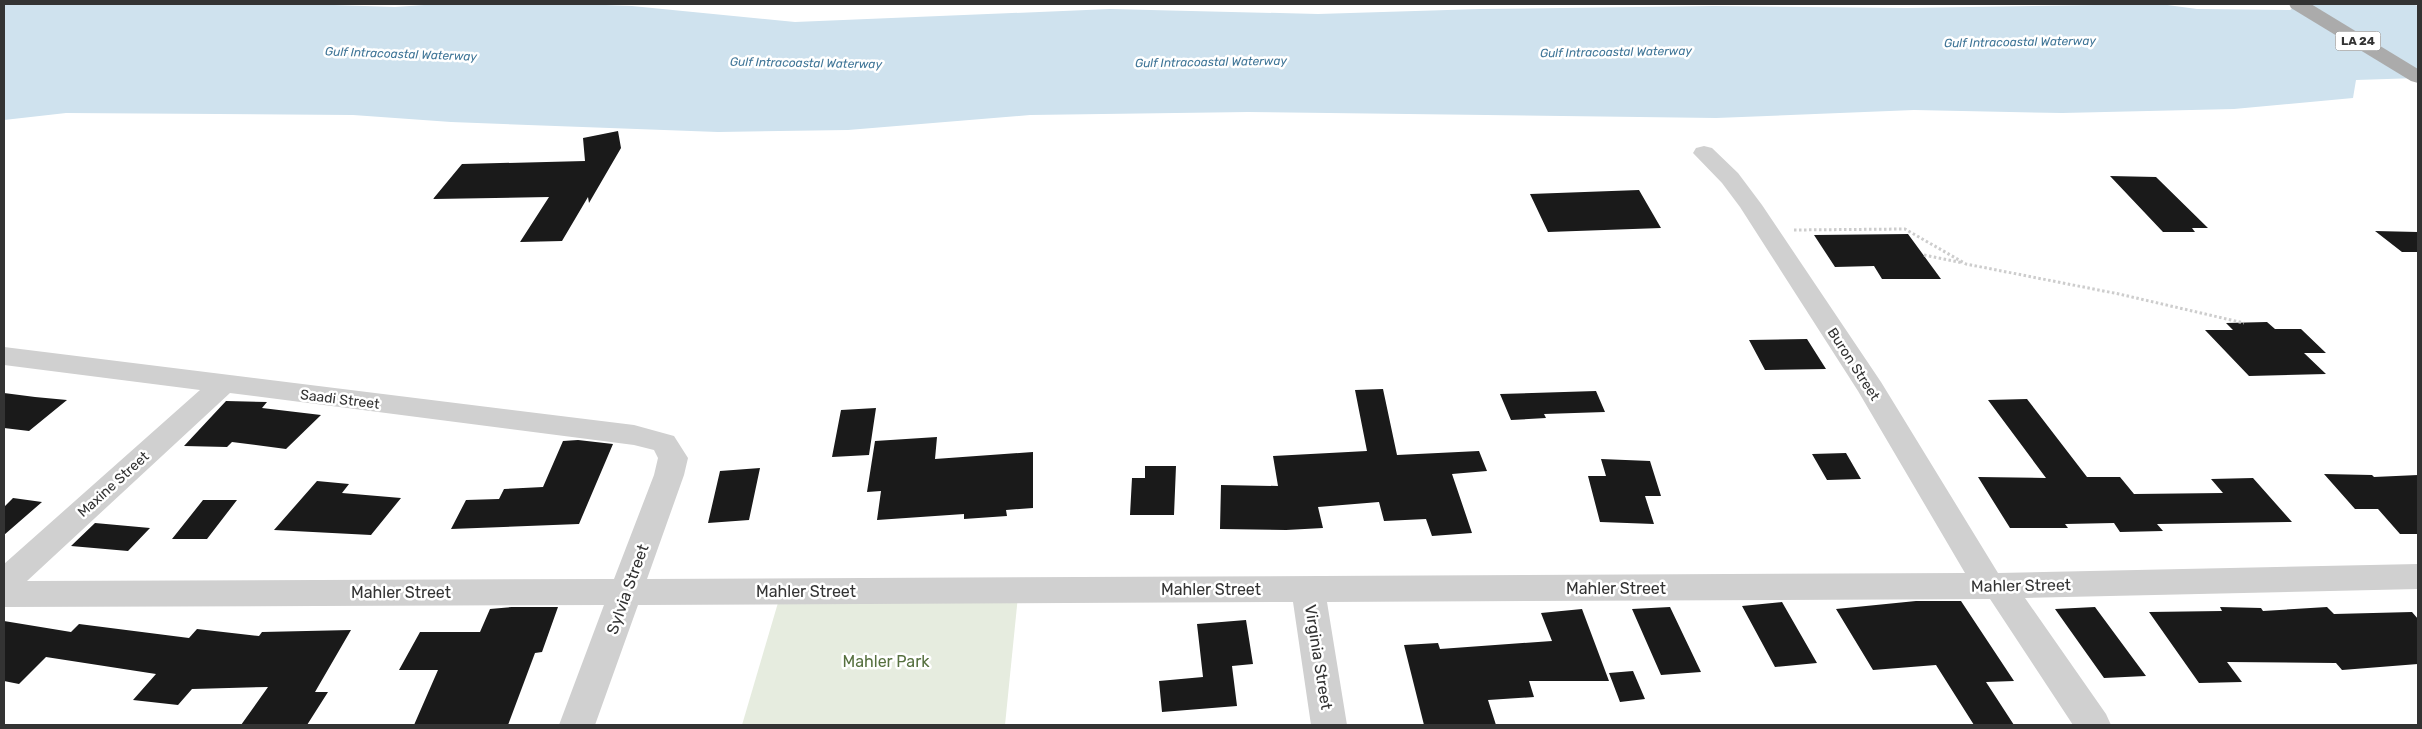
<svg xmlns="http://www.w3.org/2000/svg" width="2422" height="729" font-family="Rubik,sans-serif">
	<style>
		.green { fill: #e6ecdf }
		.water { fill: #cfe2ee }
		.building { fill: #1a1a1a }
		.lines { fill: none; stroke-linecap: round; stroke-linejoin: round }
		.path { stroke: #cdcdcd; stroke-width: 3; stroke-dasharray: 2.5 2.5; stroke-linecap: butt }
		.minor { fill: #d0d0d0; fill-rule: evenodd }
		.major { fill: #ababab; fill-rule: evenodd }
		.labels { text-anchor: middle; stroke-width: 5; stroke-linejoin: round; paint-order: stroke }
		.shield { fill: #fff; stroke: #707070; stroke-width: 1 }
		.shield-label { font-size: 12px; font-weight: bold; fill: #333 }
		.far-water-label { font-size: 12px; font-style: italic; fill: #3f7597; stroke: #fff }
		.street-label { font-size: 14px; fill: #333; stroke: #fff }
		.near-street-label { font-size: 16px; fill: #333; stroke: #fff }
		.near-park-label { font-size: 16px; fill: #56703f; stroke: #fff }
	</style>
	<rect width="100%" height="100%" fill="#fff"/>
	<path class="green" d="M780,596H1018L1005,725H742Z"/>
	<path class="water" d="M4,4H303L395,7L439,4H579L632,6L795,22L1110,9L1318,14L1480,9L1714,6L1906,8L2160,4L2197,9L2290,10L2299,4H2412L2418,6V78L2356,80L2353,98L2234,109L2062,113L1914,110L1716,118L1248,112L1030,115L848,130L718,132L451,122L353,115L66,113L4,120Z"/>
	<path class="building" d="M618,131L621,148L589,203L588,197L562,241L520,242L549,197L433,199L462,164L585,161L583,138Z
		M2110,176L2156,177L2208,228H2192L2195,232H2163Z
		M1639,190L1661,228L1548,232L1530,194Z
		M2375,231L2418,232V252H2402Z
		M1908,234L1941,279H1882L1874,266L1835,267L1814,235Z
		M2267,322L2275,329H2301L2326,353H2304L2326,374L2249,376L2205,330H2233L2226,323Z
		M1807,339L1826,369L1765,370L1749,340Z
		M1383,389L1397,455L1479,451L1487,471L1452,474L1472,533L1432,536L1426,519L1384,521L1379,502L1318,507L1323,528L1286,530L1220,529L1221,485L1278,486L1273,456L1367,451L1355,390Z
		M1596,391L1605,412L1544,414L1546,418L1511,420L1500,394Z
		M4,393L35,397L67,400L29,431L4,428Z
		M2027,399L2087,477H2120L2134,494L2223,493L2211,479L2253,478L2292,522L2157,524L2163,531L2120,532L2114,523L2065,524L2068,528H2010L1978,477L2046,478L1988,400Z
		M226,401L267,402L262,408L321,415L286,449L232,442L227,447L184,446Z
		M876,408L869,455L832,457L841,410Z
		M937,437L935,459L1033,452V508L1006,510L1007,516L964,519V514L877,520L881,491L867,492L875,441Z
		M578,440L613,444L579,524L451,529L466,500L499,499L504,489L543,487L563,441Z
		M1846,453L1861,479L1827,480L1812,454Z
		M1601,459L1650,461L1661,496H1645L1654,524L1600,522L1588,476H1606Z
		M1145,466H1176L1174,515H1130L1132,478H1145Z
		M760,468L749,520L708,523L720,471Z
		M2324,474L2372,475L2374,477L2418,475V534H2400L2378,509H2355Z
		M317,481L349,484L342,493L401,498L371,535L274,530Z
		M13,498L42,502L4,535V507Z
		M203,500H237L207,539H172Z
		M95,523L150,528L128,551L71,546Z
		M1916,601H1961L2014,681L1986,682L2014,725H1974L1936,665L1873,670L1836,609Z
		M1782,602L1817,663L1775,667L1742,606Z
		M512,607H558L542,652L535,653L508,725H414L438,670H399L420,632H480L490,609Z
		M1670,607L1701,672L1661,675L1632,609Z
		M2095,607L2146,676L2104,678L2055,609Z
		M2220,607L2261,608L2263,611L2327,607L2334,614L2412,612L2418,619V664L2342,670L2336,663L2227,662L2242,682L2199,683L2149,612L2222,611Z
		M1582,609L1609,681H1529L1534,697L1488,700L1496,725H1424L1404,645L1438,643L1440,649L1552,641L1541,613Z
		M1246,620L1253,664L1232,666L1237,706L1162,712L1159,681L1203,677L1197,624Z
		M4,621L71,632L79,624L189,638L197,629L259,636L262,632L351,630L315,692H328L307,725H241L268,687L192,689L178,705L133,700L156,674L46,657L19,684L4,681Z
		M1633,671L1645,699L1620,702L1609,673Z"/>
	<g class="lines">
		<path class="path" d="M1794,230L1905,229L1966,264L2119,294L2244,323
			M1924,255L1963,263"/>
		<path class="minor" d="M1704,146L1712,148L1738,173L1762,205L1881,382L1998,573L2418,564V589L2025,598L2106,714L2111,725H2073L1990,599L1327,602L1347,725H1311L1293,602L638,605L595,725H559L604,605L4,607V564L200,390L4,365V347L634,425L674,436L688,458L684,475L647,579L1965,573L1858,391L1740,207L1722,183L1693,153L1696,148ZM230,393L634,445L654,450L658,458L654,475L614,579L27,581Z"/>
		<path class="major" d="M2289,4H2311L2418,69V83L2411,81L2291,8Z"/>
	</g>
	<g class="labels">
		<rect class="shield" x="2335.5" y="31.5" width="45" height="19" rx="4"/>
		<g class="shield-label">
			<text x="2358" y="45">LA 24</text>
		</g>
		<g class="far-water-label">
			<text transform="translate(2020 42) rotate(-1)" y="4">Gulf Intracoastal Waterway</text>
			<text transform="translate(1616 52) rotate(-1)" y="4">Gulf Intracoastal Waterway</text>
			<text transform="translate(401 54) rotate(2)" y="4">Gulf Intracoastal Waterway</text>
			<text transform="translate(1211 62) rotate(-1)" y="4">Gulf Intracoastal Waterway</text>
			<text transform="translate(806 63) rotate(1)" y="4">Gulf Intracoastal Waterway</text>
		</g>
		<g class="street-label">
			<text transform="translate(1854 364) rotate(57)" y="5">Buron Street</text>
			<text transform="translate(340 399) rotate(7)" y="5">Saadi Street</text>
			<text transform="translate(113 484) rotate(-42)" y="5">Maxine Street</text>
		</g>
		<g class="near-street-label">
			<text transform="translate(2021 585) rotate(-1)" y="6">Mahler Street</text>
			<text x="1616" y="594">Mahler Street</text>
			<text transform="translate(627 589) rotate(-70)" y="6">Sylvia Street</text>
			<text x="1211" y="595">Mahler Street</text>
			<text x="806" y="597">Mahler Street</text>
			<text x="401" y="598">Mahler Street</text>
			<text transform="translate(1319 657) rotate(81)" y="6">Virginia Street</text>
		</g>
		<g class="near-park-label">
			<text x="886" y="667">Mahler Park</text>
		</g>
	</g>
	<rect width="2422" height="729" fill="none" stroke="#333333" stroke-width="10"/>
</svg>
